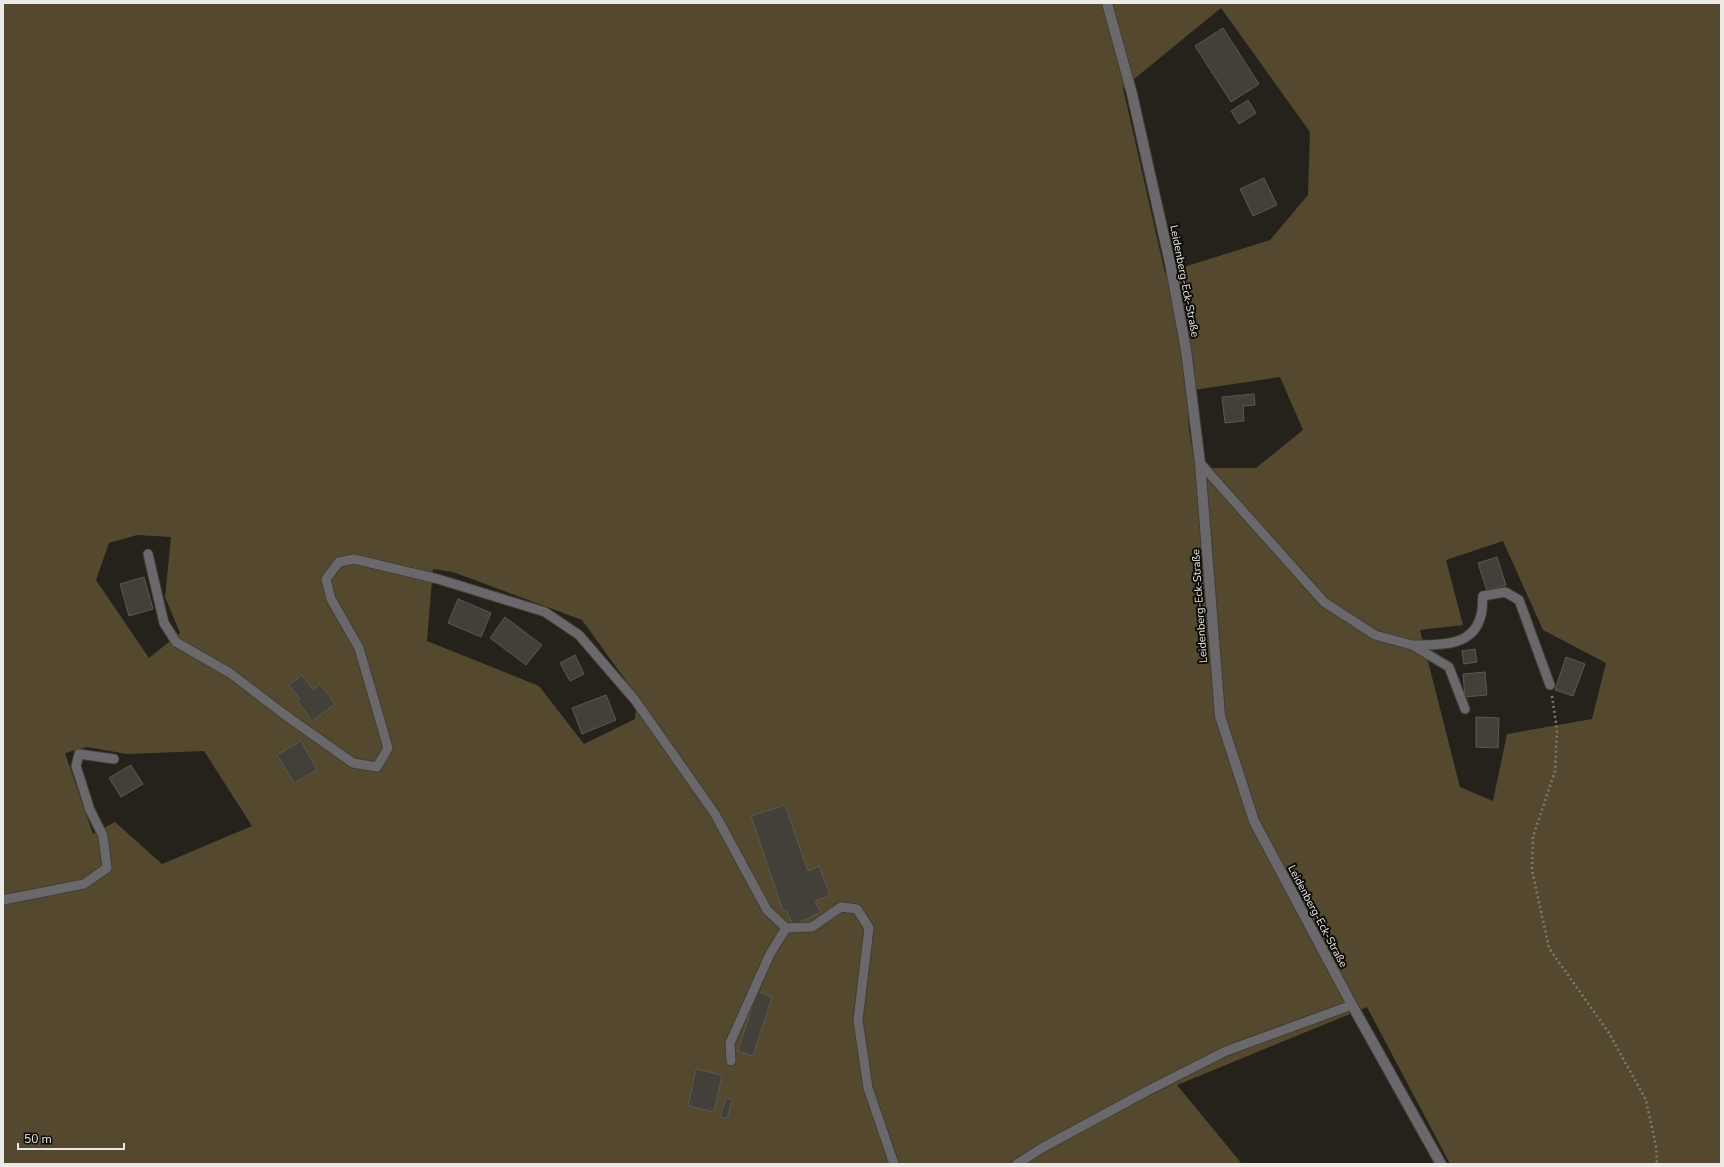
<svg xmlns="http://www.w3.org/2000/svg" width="1724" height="1167" font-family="'Nunito Sans',sans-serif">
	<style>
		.green { fill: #54492e; fill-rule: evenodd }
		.building { fill: #424039; stroke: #5b5851 }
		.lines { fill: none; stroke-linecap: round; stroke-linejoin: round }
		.service-casing { stroke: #403e37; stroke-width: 11 }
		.tertiary-casing { stroke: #403e37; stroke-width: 12 }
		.path { stroke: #7c7b75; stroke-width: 2.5; stroke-dasharray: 2 3; stroke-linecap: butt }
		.service { stroke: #6a686b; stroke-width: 9 }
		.tertiary { stroke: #6a686b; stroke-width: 10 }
		.labels { text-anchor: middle; stroke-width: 4; stroke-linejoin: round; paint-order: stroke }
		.street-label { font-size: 11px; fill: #ebeae6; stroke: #0c0b08 }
	</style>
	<rect width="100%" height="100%" fill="#24221b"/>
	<path class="green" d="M3,3H1721V1164H1450L1367,1007L1177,1085L1242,1164H3ZM1221,8L1310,132L1308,195L1270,240L1165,273L1123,88ZM1280,377L1303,430L1256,468H1196L1189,431L1187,391ZM137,535L171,537L165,597L180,633L149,658L96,580L109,543ZM1503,541L1543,630L1606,663L1592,719L1507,734L1493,801L1460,787L1420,630L1463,625L1446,560ZM433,569L453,572L582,620L637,696L635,719L584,744L539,686L427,641ZM87,747L127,754L204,751L252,826L162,864L115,822L93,834L65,753Z"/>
	<path class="building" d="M1223,28L1259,84L1231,102L1195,46Z
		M1248,100L1256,113L1239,124L1231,111Z
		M1264,178L1277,205L1253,216L1240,189Z
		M1254,394L1255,405L1243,406L1244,421L1225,423L1222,397Z
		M1497,557L1506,585L1487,591L1478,563Z
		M144,577L153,609L129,616L120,584Z
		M458,599L491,613L481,637L448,623Z
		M505,617L542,645L526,665L490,638Z
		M1475,649L1477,662L1464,664L1462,651Z
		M575,655L584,674L570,681L560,663Z
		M1566,657L1585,664L1573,696L1555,690Z
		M1485,672L1487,695L1465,697L1463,674Z
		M302,675L313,690L320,684L335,704L312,721L297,701L300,699L289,685Z
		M606,695L616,720L582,734L572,708Z
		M1476,717L1499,718L1498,748L1476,747Z
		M301,741L317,770L294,783L277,755Z
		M131,765L143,784L121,797L109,778Z
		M785,805L808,871L819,866L830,895L815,901L821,912L793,925L786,910L783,911L751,816Z
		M757,991L772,997L753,1056L738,1051Z
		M696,1069L722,1075L714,1112L688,1106Z
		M726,1098L732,1100L727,1119L720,1117Z"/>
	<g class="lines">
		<g class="service-casing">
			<path id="service" d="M1200,463L1324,602L1375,635L1412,645L1449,667L1465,709
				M148,554L164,623L176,642L230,673L285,715L353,763L377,767L388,748L359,648L331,599L326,579L339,562L354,559L438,579L545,612L579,635L635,700L715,814L767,910L786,928
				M1414,645C1439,645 1474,647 1481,615C1483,609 1482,602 1483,596L1505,592L1519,600L1550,685
				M3,900L84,884L107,868L103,836L90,810L76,766L79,754L114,759
				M731,1061L730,1043L770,954L786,928L812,927L841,907L857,909L869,928L858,1020L868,1088L894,1164
				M1017,1164L1042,1148L1149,1090L1226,1051L1352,1005"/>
		</g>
		<g class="tertiary-casing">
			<path id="tertiary" d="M1107,3L1132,94L1170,263L1186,350L1200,463L1220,716L1254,821L1352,1005L1441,1164"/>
		</g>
		<path class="path" d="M1552,696L1557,730L1555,771L1533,837L1532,870L1549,948L1609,1033L1646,1100L1656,1146L1657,1164"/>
		<use href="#service" class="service"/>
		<use href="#tertiary" class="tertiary"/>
	</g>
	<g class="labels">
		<g class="street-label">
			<text transform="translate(1185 281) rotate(79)" y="4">Leidenberg-Eck-Straße</text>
			<text transform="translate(1199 606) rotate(-94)" y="4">Leidenberg-Eck-Straße</text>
			<text transform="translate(1318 916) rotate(62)" y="4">Leidenberg-Eck-Straße</text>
		</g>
	</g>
	<rect width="1724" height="1167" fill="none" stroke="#ebeae6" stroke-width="8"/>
	<path d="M18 1143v6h106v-6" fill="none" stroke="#ebeae6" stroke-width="2"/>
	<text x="24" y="1143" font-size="12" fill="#ebeae6" stroke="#0c0b08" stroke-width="3" paint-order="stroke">50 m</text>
</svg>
